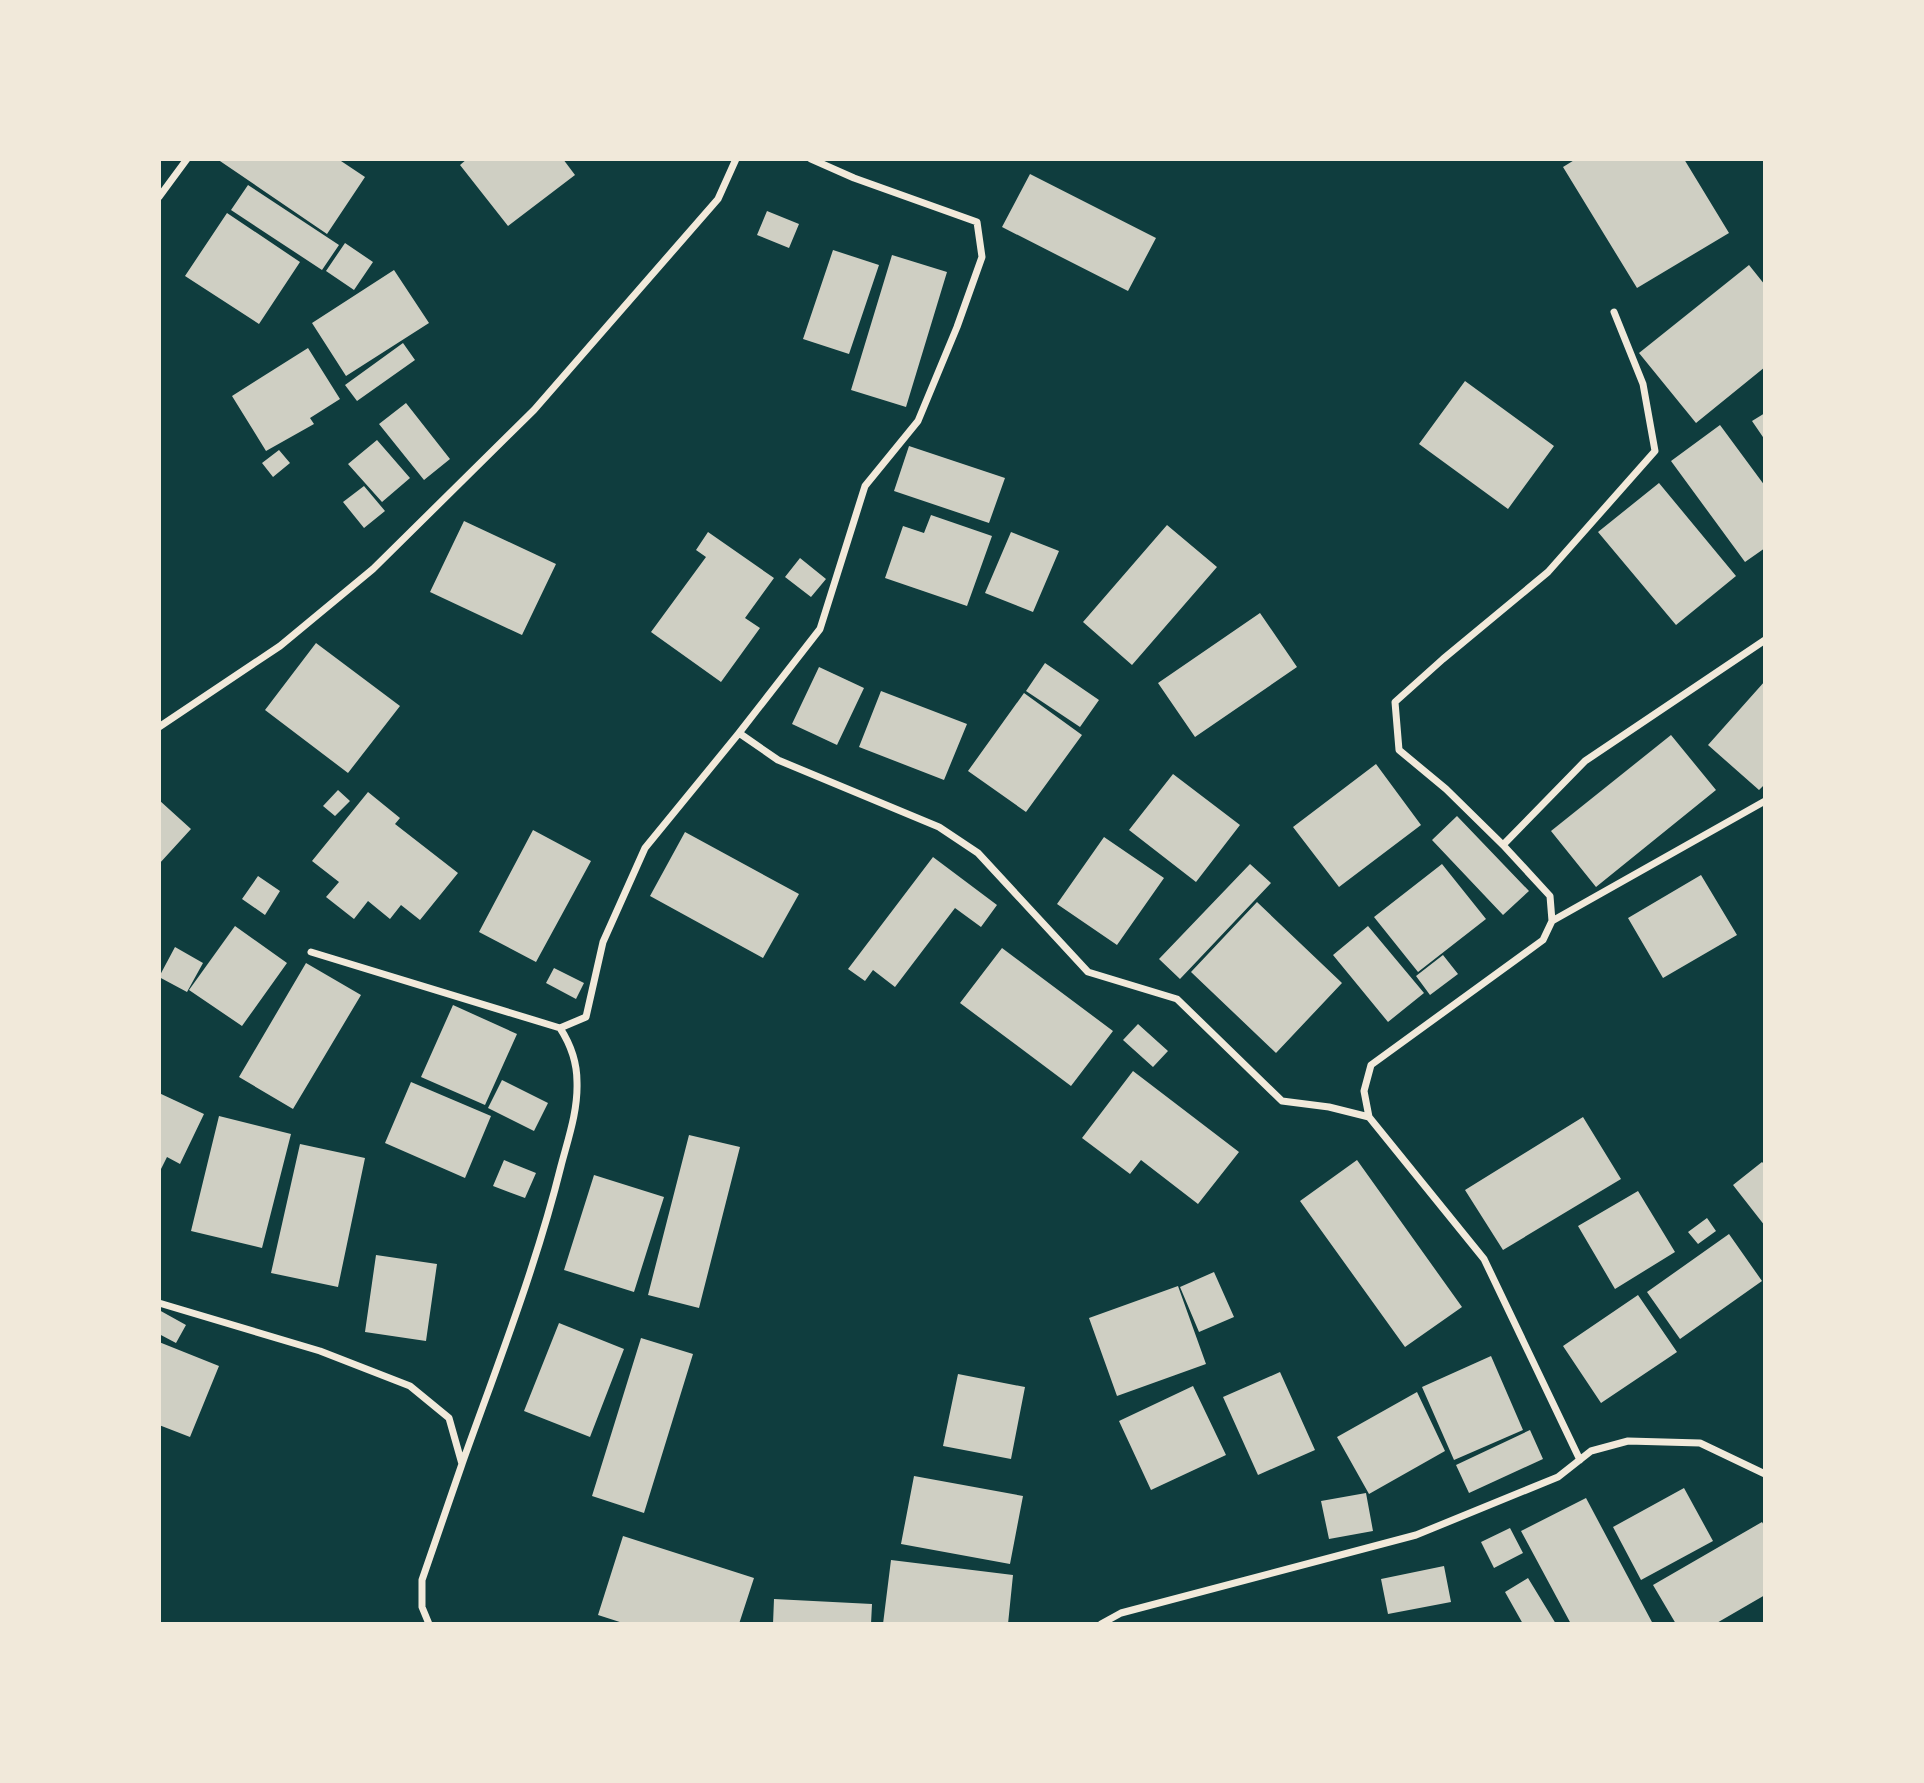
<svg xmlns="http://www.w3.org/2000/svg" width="1924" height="1783" font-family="'Titillium Web',sans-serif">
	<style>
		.building { fill: #cfcfc3 }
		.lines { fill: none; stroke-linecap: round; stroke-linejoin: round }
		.minor { stroke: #f1e9da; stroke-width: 7 }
	</style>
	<rect width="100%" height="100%" fill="#0f3d3e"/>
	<path class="building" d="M217,159H338L365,177L327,234Z
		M467,159H563L575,175L508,226L460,165Z
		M1576,159H1684L1729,233L1637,288L1563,167Z
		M1030,174L1156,238L1128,291L1002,227Z
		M248,185L339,245L322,270L231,210Z
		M767,211L799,224L789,248L757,235Z
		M227,213L300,262L259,324L185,276Z
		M345,243L373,262L354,290L326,271Z
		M833,250L879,265L849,354L803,339Z
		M892,255L947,272L906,407L851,390Z
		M1749,265L1765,285V367L1696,423L1639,353Z
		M394,270L429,323L346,376L312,323Z
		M403,343L415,360L357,401L345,385Z
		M308,348L340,399L310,418L314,424L266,451L232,396Z
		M1465,381L1554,446L1508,509L1419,444Z
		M406,403L450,459L424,480L379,424Z
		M1765,413V440L1752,421Z
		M1720,425L1765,486V548L1745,562L1671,461Z
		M377,440L410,478L382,502L348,464Z
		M909,446L1005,478L989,523L894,491Z
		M279,450L290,463L273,477L262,463Z
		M1659,483L1736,576L1676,625L1598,532Z
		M364,486L385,511L364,528L343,502Z
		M931,515L992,536L967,606L885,578L903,526L924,533Z
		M464,521L556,564L522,635L430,592Z
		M1167,525L1217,567L1132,665L1083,622Z
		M708,532L774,578L745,618L760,628L721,682L651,632L706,557L696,550Z
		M1011,532L1059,551L1033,612L985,593Z
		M800,558L826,579L811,597L785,577Z
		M1260,613L1297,667L1195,737L1158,683Z
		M316,643L400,706L348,773L265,710Z
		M1045,663L1099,700L1080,727L1026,691Z
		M819,667L864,688L837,745L792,724Z
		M1765,681V784L1759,790L1708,745Z
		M881,691L967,724L944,780L859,747Z
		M1024,693L1082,735L1026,812L968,771Z
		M1671,735L1716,790L1596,887L1551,831Z
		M1376,764L1421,825L1339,887L1293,827Z
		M1173,774L1240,825L1196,882L1129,830Z
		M338,790L350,801L335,816L323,806Z
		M368,792L400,818L395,824L458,873L420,920L401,905L390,919L368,901L354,919L326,897L339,882L312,861Z
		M159,800L191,829L159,864Z
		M1457,816L1529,891L1503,915L1432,840Z
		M533,830L591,861L536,962L479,932Z
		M685,832L799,894L763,958L650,896Z
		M1104,837L1164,878L1117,945L1057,904Z
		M933,857L997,905L981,927L955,908L895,987L873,970L865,981L848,969Z
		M1250,864L1271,883L1180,979L1159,959Z
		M1442,864L1486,919L1418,972L1374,917Z
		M1701,875L1737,935L1663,978L1628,918Z
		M258,876L280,891L265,915L242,899Z
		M1257,902L1342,983L1276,1053L1191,972Z
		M235,926L287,963L242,1026L189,990Z
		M1368,926L1424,993L1388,1022L1333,955Z
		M175,947L203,963L187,992L159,977Z
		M1002,948L1113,1031L1071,1086L960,1003Z
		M1443,955L1458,974L1430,995L1416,976Z
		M306,963L361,995L293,1109L239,1077Z
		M554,968L584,983L576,999L546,983Z
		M453,1005L517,1034L485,1105L421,1077Z
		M1138,1024L1168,1051L1153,1067L1123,1040Z
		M1133,1071L1239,1152L1198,1204L1141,1160L1130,1174L1082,1138Z
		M502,1080L548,1103L534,1131L488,1108Z
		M411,1082L491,1116L465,1178L385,1143Z
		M159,1093L204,1114L180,1164L167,1157L159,1173Z
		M219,1116L291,1134L262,1248L191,1231Z
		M1583,1117L1621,1179L1503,1250L1465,1190Z
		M689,1135L740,1147L699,1308L648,1295Z
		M300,1144L365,1158L338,1287L271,1273Z
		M504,1160L536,1173L525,1198L493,1186Z
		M1357,1160L1462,1307L1405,1347L1300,1201Z
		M1762,1162L1765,1165V1226L1733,1185Z
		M594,1175L664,1197L634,1292L564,1270Z
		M1638,1191L1675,1252L1615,1289L1578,1226Z
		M1707,1218L1716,1231L1698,1244L1688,1232Z
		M1729,1234L1762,1281L1680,1339L1647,1292Z
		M376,1255L437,1264L426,1341L365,1332Z
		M1214,1272L1234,1317L1199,1332L1180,1287Z
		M1178,1286L1206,1364L1117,1396L1089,1318Z
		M1638,1295L1677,1352L1601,1403L1563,1346Z
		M159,1310L186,1325L176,1343L159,1334Z
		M559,1323L624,1349L590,1437L524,1411Z
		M641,1338L693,1354L644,1513L592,1496Z
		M159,1342L219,1366L190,1437L159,1425Z
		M1491,1356L1523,1430L1454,1460L1422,1387Z
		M1280,1372L1315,1450L1258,1475L1223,1397Z
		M958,1374L1025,1387L1011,1459L943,1446Z
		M1193,1386L1226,1455L1151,1490L1119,1421Z
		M1417,1392L1445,1451L1369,1494L1337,1437Z
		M1530,1430L1543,1459L1469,1493L1456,1465Z
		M914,1476L1023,1496L1010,1564L901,1544Z
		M1684,1488L1713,1541L1641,1580L1613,1527Z
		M1366,1493L1373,1531L1329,1539L1321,1501Z
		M1586,1498L1653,1624H1571L1521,1531Z
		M1762,1522L1765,1527V1595L1715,1624H1676L1653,1585Z
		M1510,1528L1523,1553L1494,1568L1481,1542Z
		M623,1536L754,1578L739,1624H626L598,1615Z
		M891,1560L1013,1575L1008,1624H883Z
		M1444,1566L1451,1602L1388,1614L1381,1579Z
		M1528,1578L1556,1624H1523L1505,1592Z
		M774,1599L872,1604L871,1624H773Z"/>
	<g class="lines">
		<path class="minor" d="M159,197L187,159
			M159,727L280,646L373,569L534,410L718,199L736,159
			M739,733L820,629L865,486L918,421L957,327L982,257L977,222L854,178L811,159
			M1503,845L1585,761L1765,640
			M1552,921L1765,801
			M311,952L560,1028C571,1045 577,1061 577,1082C578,1111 568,1139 561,1166C536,1267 497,1366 462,1464
			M560,1028L586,1017L603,942L645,848L739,733L778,760L939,827L978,853L1088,972L1177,999L1282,1101L1329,1107L1369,1117
			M159,1303L320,1351L410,1386L449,1418L462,1464L422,1580V1607L429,1624
			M1580,1460L1484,1259L1369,1117L1364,1091L1371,1065L1543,940L1552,921L1550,896L1503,845L1446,789L1399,750L1395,702L1443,659L1548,572L1655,451L1643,384L1614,312
			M1101,1624L1121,1613L1416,1535L1558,1477L1591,1451L1628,1441L1700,1443L1765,1474"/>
	</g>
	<rect width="1924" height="1783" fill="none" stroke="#f1e9da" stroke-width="322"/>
</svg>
